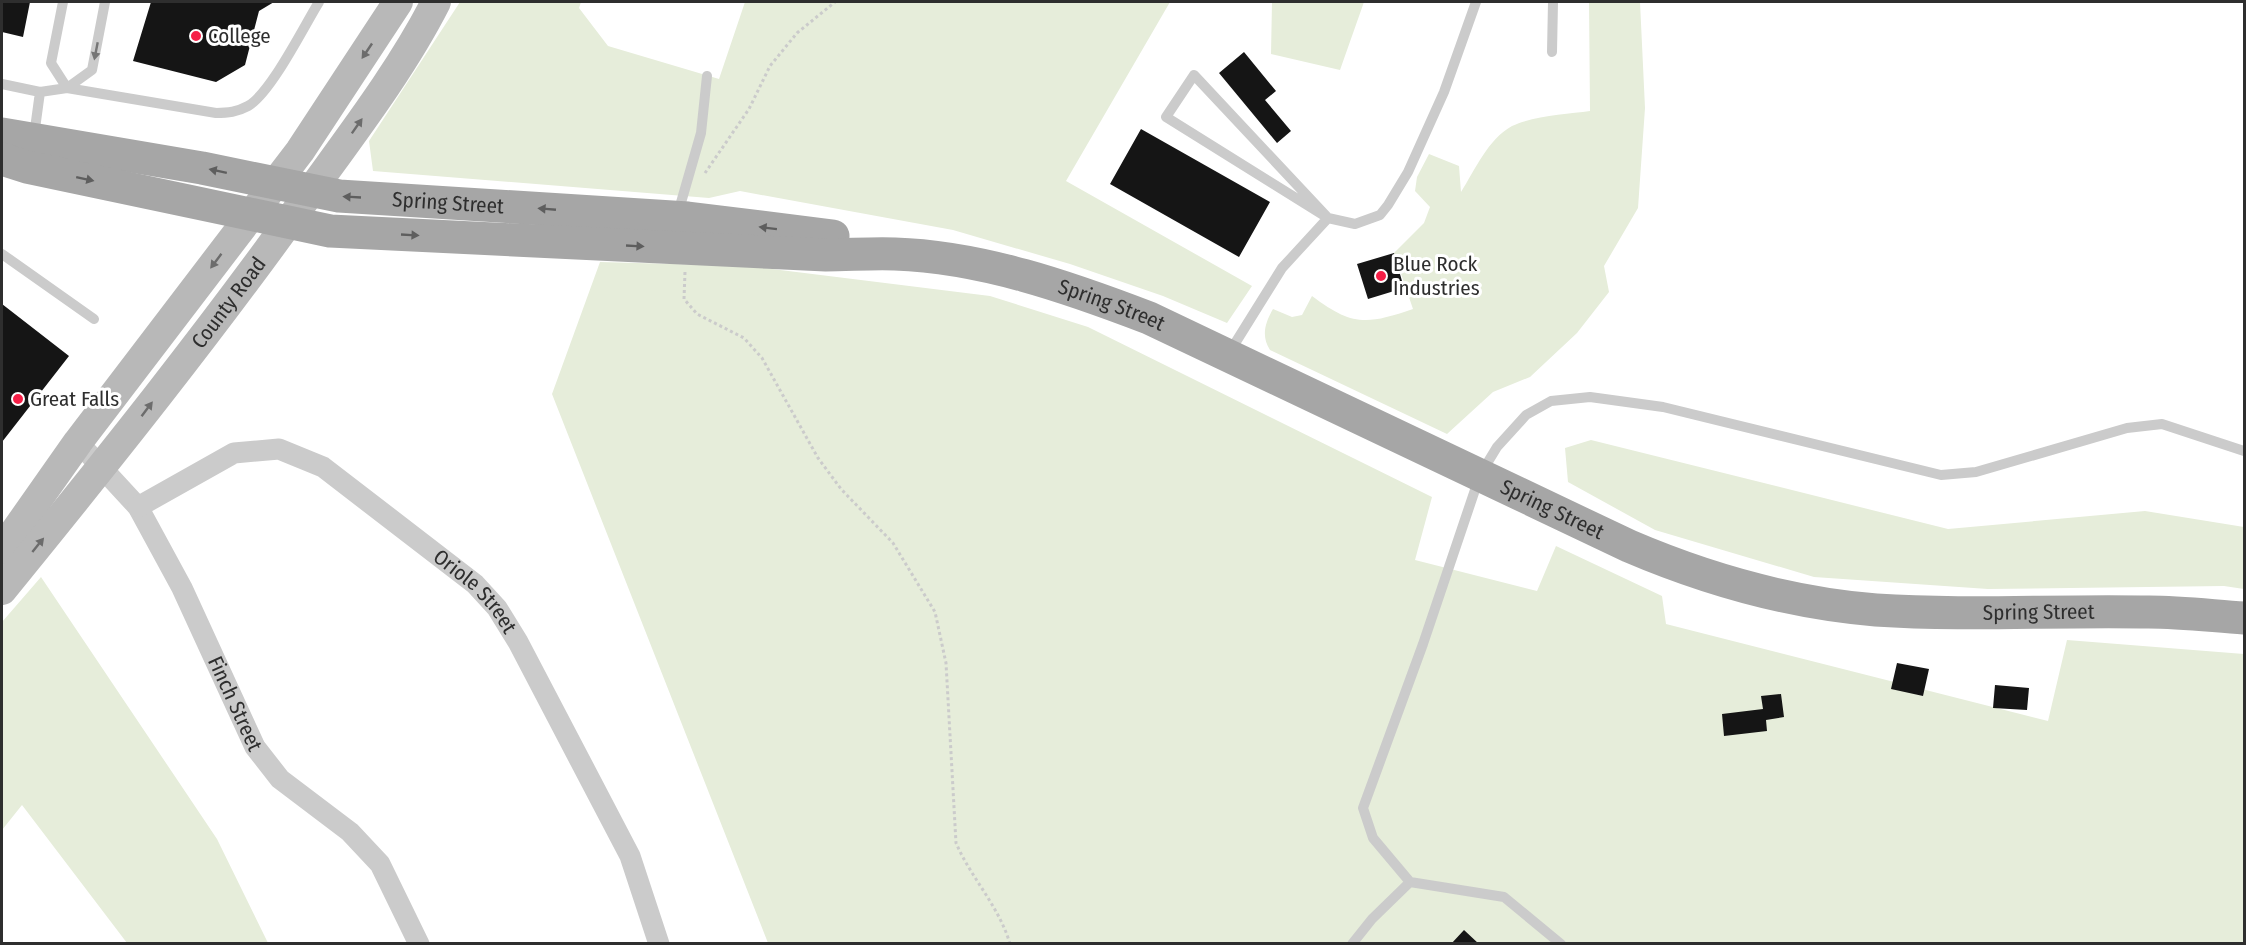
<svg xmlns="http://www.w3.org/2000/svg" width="2246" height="945" font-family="'Fira Sans Condensed',sans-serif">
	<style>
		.green { fill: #e6edda }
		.building { fill: #151515 }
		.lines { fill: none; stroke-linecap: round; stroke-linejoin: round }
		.path { stroke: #cbcbcb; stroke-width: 3; stroke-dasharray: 3 3; stroke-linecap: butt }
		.service { stroke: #cbcbcb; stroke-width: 10 }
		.minor { stroke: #cbcbcb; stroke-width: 21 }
		.secondary { stroke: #b8b8b8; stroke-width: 30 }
		.primary { stroke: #a6a6a6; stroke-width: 33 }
		.oneway { fill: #757575 }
		.oneway2 { fill: #6c6c6c }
		.oneway3 { fill: #5e5e5e }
		.poi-dot { fill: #f61f47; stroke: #fff; stroke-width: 2 }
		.labels { text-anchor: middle; stroke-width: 6; stroke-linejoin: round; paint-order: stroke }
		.poi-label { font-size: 21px; fill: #2e2e2e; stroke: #fff; text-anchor: start }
		.street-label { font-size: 21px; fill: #2e2e2e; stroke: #fff }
	</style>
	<rect width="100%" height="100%" fill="#fff"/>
	<path class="green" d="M460,2H581L579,8L608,46L719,79L745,2H1170L1066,181L1252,286L1227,323L1163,296L1070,264L953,230L740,191L709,198L373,171L369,141Z
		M1272,2H1364L1340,70L1271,54Z
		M1589,2H1640L1645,108L1638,208L1604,266L1609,292L1577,333L1530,377L1493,392L1447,434L1270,350C1261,336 1265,323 1273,309L1292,317L1302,315L1312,296C1352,326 1366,325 1413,309L1394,253L1424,223L1430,207L1415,191L1417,177L1429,154L1459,166L1461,192C1475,170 1488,139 1512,126C1533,116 1568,114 1590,111Z
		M600,262L748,266L990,296L1088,327L1432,497L1415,560L1537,591L1556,546L1662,596L1666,624L2048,721L2067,640L2244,654V943H768L552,394Z
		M1591,440L1948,529L2145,511L2244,527V589L2224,586L1988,589L1814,577L1655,530L1568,482L1565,448Z
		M41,577L217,839L268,943H127L22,805L2,830V622Z"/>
	<path class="building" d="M2,2H30L23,37L2,32Z
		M151,2L213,3L274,2L259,11L245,65L216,82L133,61Z
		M1244,52L1276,91L1265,100L1291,131L1277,143L1219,73Z
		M1141,129L1270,202L1239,257L1110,184Z
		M1394,253L1404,288L1368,299L1357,264Z
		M2,304L69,356L2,442Z
		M1897,663L1929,669L1923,696L1891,689Z
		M1995,685L2029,688L2027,710L1993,708Z
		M1781,694L1784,717L1766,720L1767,731L1724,736L1722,714L1763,709L1761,696Z
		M1464,930L1479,944H1451Z"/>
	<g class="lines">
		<path class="path" d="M705,173L749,109L770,66L797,33L835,2
			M685,272L684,299L697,314L744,338L762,358L818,458L841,489L893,543L935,612L946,663L956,843C971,878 999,906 1010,944"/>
		<path class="service" d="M63,2L51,63L67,88
			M1552,52L1553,2
			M2,84L40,92L34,136
			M67,88L92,70L105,2
			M40,92L67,88L216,113C228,113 237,112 248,106C271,93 304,26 319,2
			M678,213L701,133L707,76
			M2,254L94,319
			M1229,353L1282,268L1328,218L1194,75L1166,117L1328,218L1355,224L1380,215L1388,205L1408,172L1444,92L1476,2
			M1352,944L1372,919L1410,882
			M1561,944L1504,897L1410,882L1373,838L1363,808L1423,644L1480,475L1497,447L1526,415L1551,401L1590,397L1663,407L1941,475L1976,472L2127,428L2162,424L2244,451"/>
		<g class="minor">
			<path id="s1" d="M78,442L138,507L182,588L255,747L280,779L350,832L380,864L419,944"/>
			<path id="s2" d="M138,507L234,453L279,449L323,467L475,584L497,608L518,642L630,856L659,944"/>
		</g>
		<g class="secondary">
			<path d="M2,550L78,442L300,151L398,2"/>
			<path id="s3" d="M2,590C107,461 211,331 308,195C352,134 402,69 436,2"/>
		</g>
		<g class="primary">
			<path id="s4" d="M2,134L202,168L339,196L688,218L833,236"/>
			<path id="s5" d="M2,159L27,167L330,231L826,255C849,255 872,253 895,254C982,257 1068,287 1149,318L1629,546C1706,579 1792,603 1876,610C1967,616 2058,610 2149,612C2181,612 2213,616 2244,618"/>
		</g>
	</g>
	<defs><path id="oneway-solid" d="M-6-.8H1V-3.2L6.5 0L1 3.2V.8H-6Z" transform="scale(1.5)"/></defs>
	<use class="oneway" href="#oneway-solid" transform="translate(96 51) rotate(101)"/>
	<g class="oneway2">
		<use href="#oneway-solid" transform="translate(367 51) rotate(124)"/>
		<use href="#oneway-solid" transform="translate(357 126) rotate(-55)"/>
		<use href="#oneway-solid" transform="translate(216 261) rotate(127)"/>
		<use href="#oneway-solid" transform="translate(147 409) rotate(-53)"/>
		<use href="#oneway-solid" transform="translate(38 545) rotate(-51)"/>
	</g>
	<g class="oneway3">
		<use href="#oneway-solid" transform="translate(218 171) rotate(-168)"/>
		<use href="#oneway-solid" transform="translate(85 179) rotate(12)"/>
		<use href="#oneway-solid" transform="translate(352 197) rotate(-177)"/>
		<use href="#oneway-solid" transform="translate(547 209) rotate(-175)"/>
		<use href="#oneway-solid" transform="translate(768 228) rotate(-173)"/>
		<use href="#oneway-solid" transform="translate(410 235) rotate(3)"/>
		<use href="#oneway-solid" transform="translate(635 246) rotate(3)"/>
	</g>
	<g class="poi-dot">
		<circle cx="196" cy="36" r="6"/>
		<circle cx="1381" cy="276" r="6"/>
		<circle cx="18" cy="399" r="6"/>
	</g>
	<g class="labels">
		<g class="poi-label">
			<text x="208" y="43">College</text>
			<text x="1393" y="271">Blue Rock<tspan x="1393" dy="24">Industries</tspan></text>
			<text x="30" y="406">Great Falls</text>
		</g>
		<g class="street-label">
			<text dy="7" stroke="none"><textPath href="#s4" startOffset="452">Spring Street</textPath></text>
			<text dy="7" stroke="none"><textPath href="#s3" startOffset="366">County Road</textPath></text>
			<text dy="7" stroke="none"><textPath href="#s5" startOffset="1125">Spring Street</textPath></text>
			<text dy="7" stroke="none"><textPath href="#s5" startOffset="1611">Spring Street</textPath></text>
			<text dy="7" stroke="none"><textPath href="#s2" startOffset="400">Oriole Street</textPath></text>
			<text dy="7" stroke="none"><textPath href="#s5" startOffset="2115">Spring Street</textPath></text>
			<text dy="7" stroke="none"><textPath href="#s1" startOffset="308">Finch Street</textPath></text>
		</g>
	</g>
	<rect width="2246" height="945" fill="none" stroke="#2e2e2e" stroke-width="6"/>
</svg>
